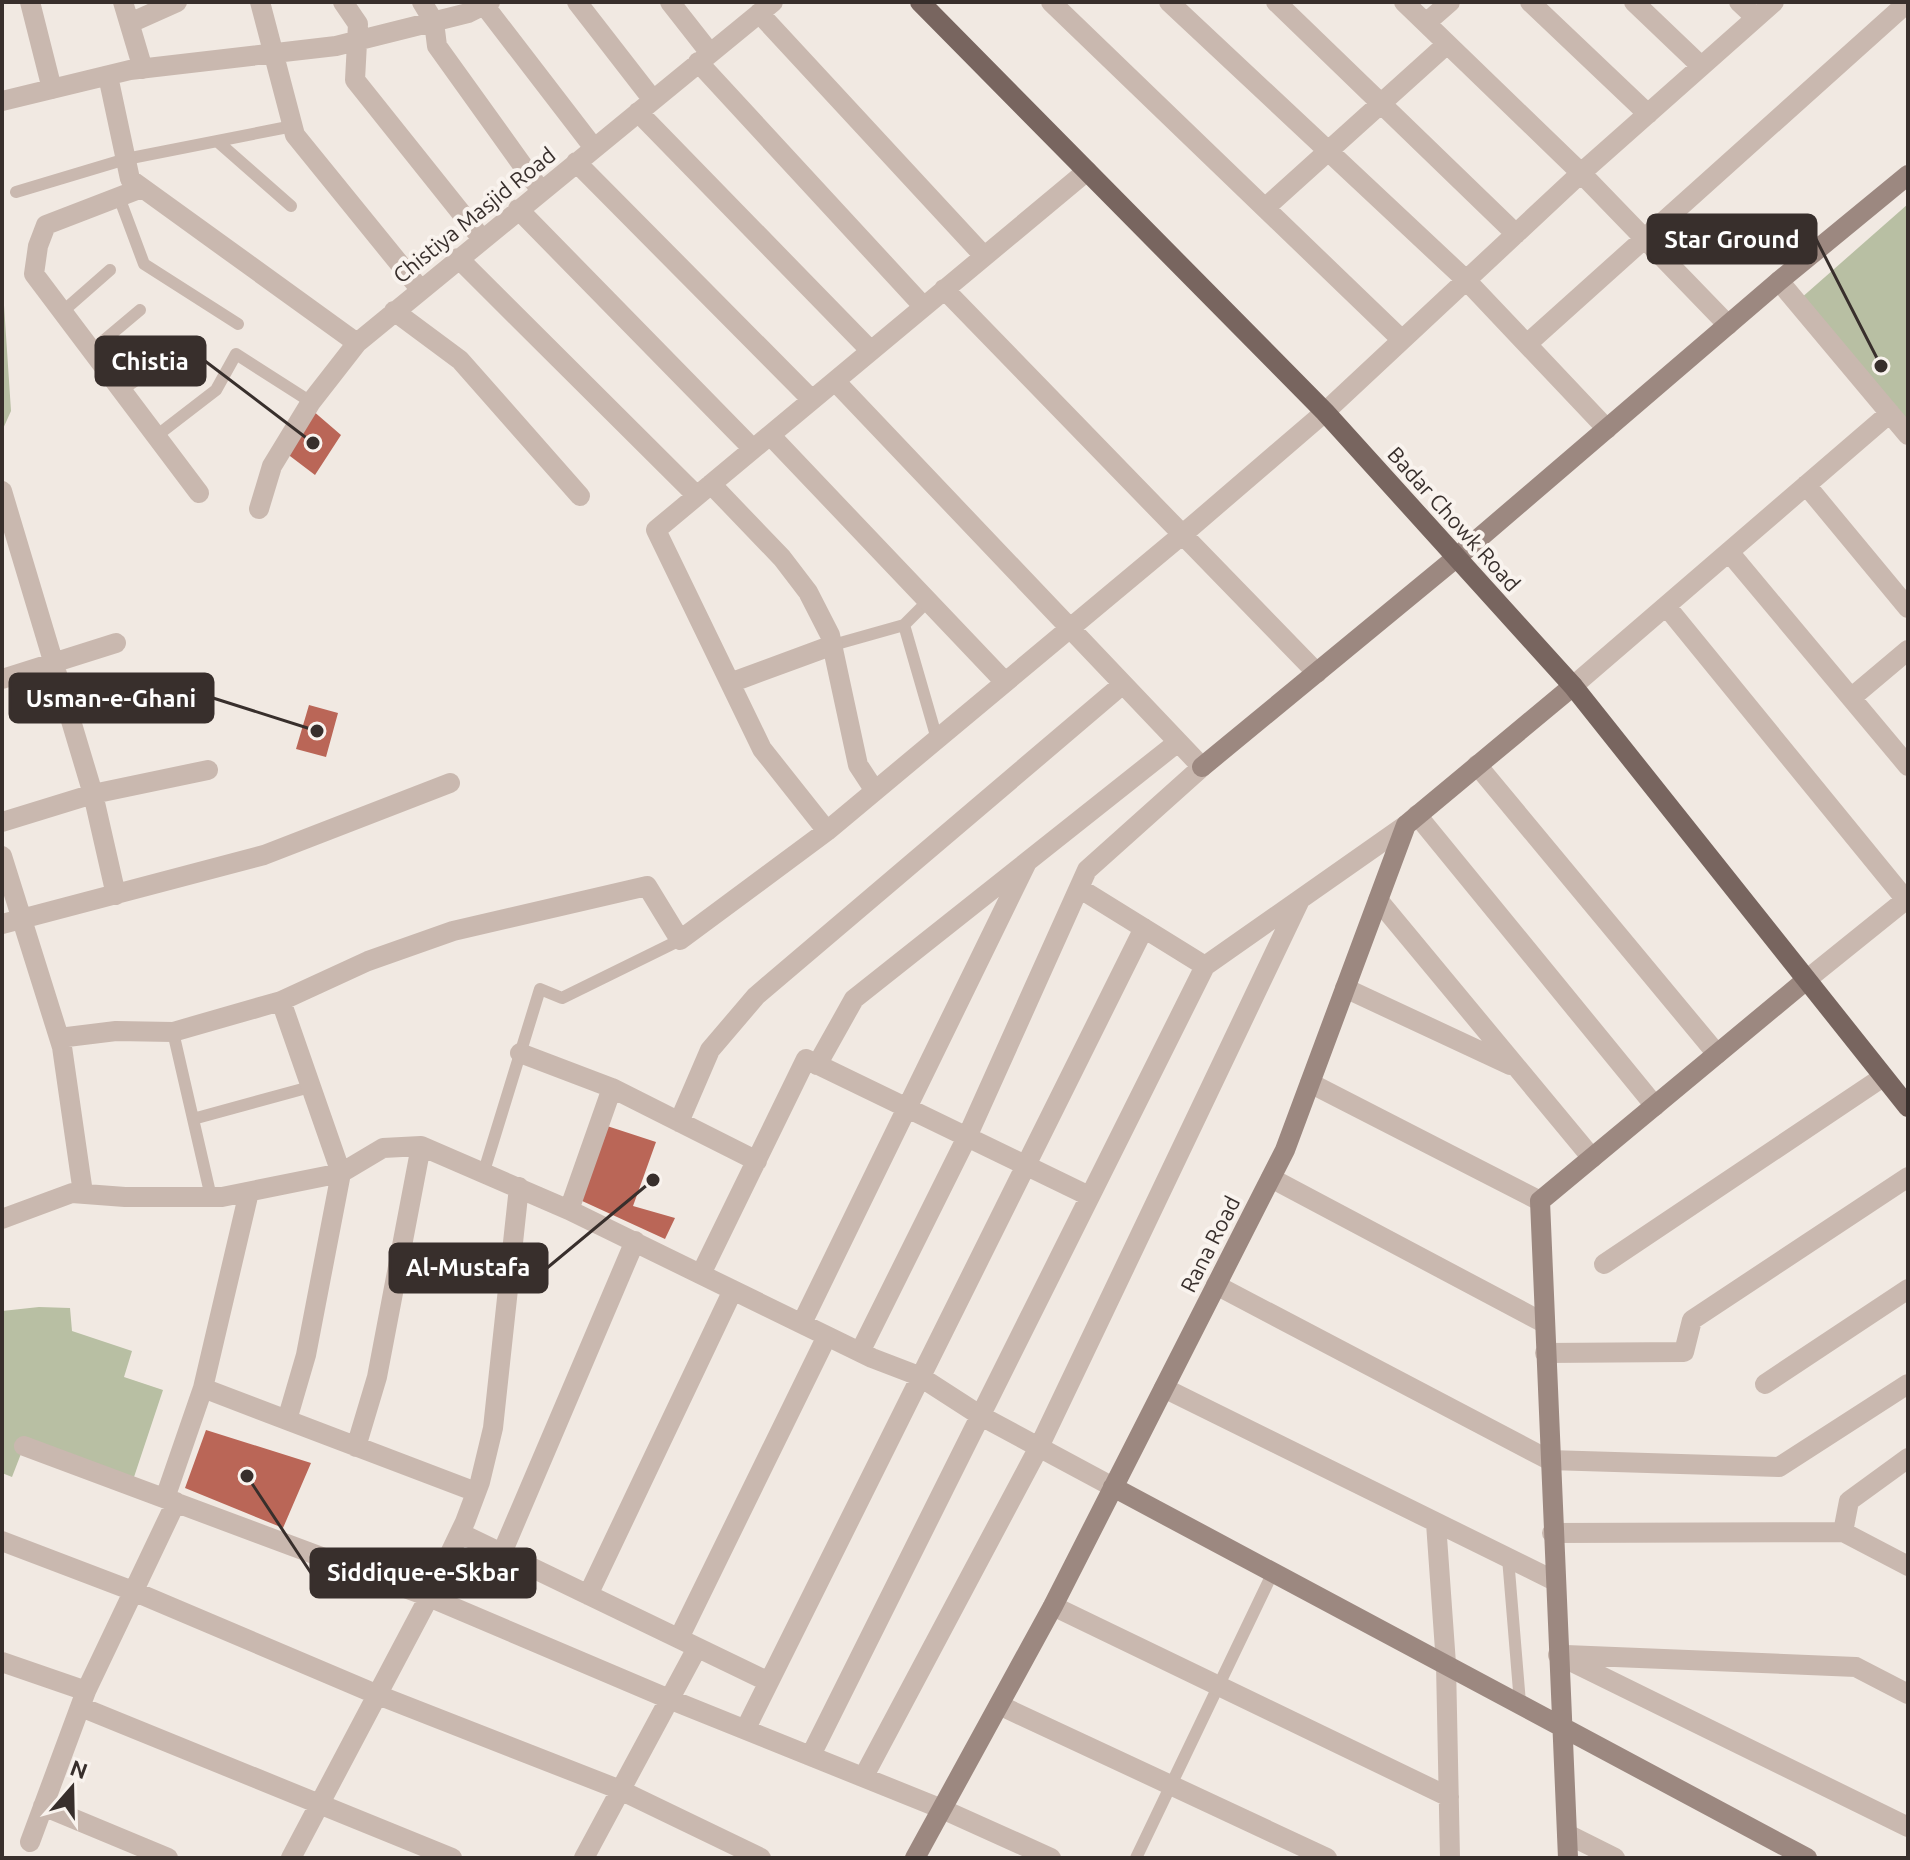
<svg xmlns="http://www.w3.org/2000/svg" width="1910" height="1860" font-family="Ubuntu,sans-serif">
	<style>
		.green { fill: #b8bfa3 }
		.building { fill: #ba6657 }
		.lines { fill: none; stroke-linecap: round; stroke-linejoin: round }
		.lane { stroke: #c9b8af; stroke-width: 12 }
		.street { stroke: #c9b8af; stroke-width: 20 }
		.secondary { stroke: #9c8880; stroke-width: 20 }
		.primary { stroke: #78655f; stroke-width: 20 }
		.labels { text-anchor: middle; stroke-width: 8; stroke-linejoin: round; paint-order: stroke }
		.street-label { font-size: 22px; fill: #382f2c; stroke: #f9f3ee }
		.leader { fill: none; stroke: #382f2c; stroke-width: 3 }
		.callout-dot { fill: #382f2c; stroke: #f9f3ee; stroke-width: 3 }
		.callout { fill: #382f2c; stroke: #382f2c; stroke-width: 3 }
		.callout-label { font-size: 24px; text-anchor: middle; font-weight: bold; fill: #fff }
	</style>
	<rect width="100%" height="100%" fill="#f1e9e2"/>
	<path class="green" d="M1908,204V432L1800,299Z
		M2,275L11,411L2,431Z
		M39,1307L70,1308L72,1331L132,1351L124,1377L163,1390L131,1486L24,1446L12,1477L2,1473V1311Z"/>
	<path class="building" d="M312,410L341,435L315,475L286,453Z
		M309,705L338,713L326,757L296,749Z
		M604,1125L656,1142L633,1206L675,1218L665,1239L580,1200Z
		M206,1430L311,1463L283,1528L185,1488Z"/>
	<g class="lines">
		<path class="lane" d="M217,141L291,206
			M16,192L126,159L293,126
			M119,197L144,264L238,324
			M61,313L110,270
			M90,352L140,310
			M120,391L181,350
			M155,437L216,390L236,354L311,402
			M904,625L937,739
			M833,645L904,625L928,601
			M173,1032L211,1197
			M193,1119L310,1087
			M484,1171L540,989L562,998L680,940
			M1508,1558L1520,1703
			M1136,1858L1273,1572"/>
		<path class="street" d="M30,2L52,89
			M123,2L143,69
			M260,2L295,135L420,289
			M343,2L358,24L355,80L482,239
			M422,2L434,22L437,46L541,191
			M577,2L653,100
			M670,2L710,53
			M1051,2L1402,340
			M1169,2L1466,280L1607,429
			M1276,2L1516,234
			M1404,2L1581,173L1728,325
			M1530,2L1648,114
			M1634,2L1701,66
			M1739,2L1756,18
			M484,5L594,148
			M759,13L984,256
			M130,23L177,2
			M1426,23L1450,2
			M698,62L924,307
			M108,76L130,179L357,343
			M2,101L130,70L336,46L468,13L490,2
			M638,112L871,351
			M576,162L812,400
			M142,188L46,225L38,246L34,274L199,493
			M1265,208L1447,44
			M518,209L753,449
			M458,258L697,496
			M1779,281L1908,435
			M944,289L1317,673
			M394,311L460,360L580,496
			M1527,344L1908,2
			M835,381L1202,767L1087,870L967,1137L860,1352
			M770,435L1005,682
			M711,484L782,558L808,592L830,635L858,765L875,791
			M1806,485L1908,608
			M2,491L93,794L116,895
			M259,509L272,466L311,402L357,343L773,2
			M1729,552L1908,766
			M1666,606L1906,900
			M2,679L116,643
			M730,683L833,645
			M1573,686L1890,413
			M1851,698L1908,650
			M1477,765L1717,1054
			M1417,815L1655,1106
			M2,822L93,794L208,770
			M827,831L762,749L656,530L1087,171
			M2,856L62,1047L83,1193
			M1079,888L1205,966
			M1378,900L1592,1158
			M2,924L264,855L450,783
			M1805,981L1908,898
			M1345,988L1510,1065
			M281,1001L341,1173L306,1355L287,1420
			M59,1038L116,1031L173,1032L281,1001L368,961L453,931L647,886L680,940L827,831L1183,534L1325,412L1581,173L1774,2
			M520,1053L612,1088L757,1161
			M817,1065L854,999L1178,742
			M1310,1083L1540,1201
			M679,1122L710,1050L756,996L1123,684
			M1271,1178L1544,1323
			M569,1210L612,1088
			M2,1219L72,1193L125,1197H222L341,1173L383,1148L421,1146L569,1210L872,1358L919,1376L981,1416L1113,1487
			M1604,1264L1883,1077
			M701,1274L806,1059L1089,1196
			M1216,1285L1549,1460L1779,1467L1908,1384
			M802,1323L1027,862
			M1545,1353L1684,1352L1692,1320L1908,1177
			M1765,1384L1908,1289
			M203,1388L476,1492
			M1164,1388L1555,1581
			M24,1446L429,1597L669,1699L942,1809L1051,1858
			M356,1447L377,1377L421,1146
			M1908,1458L1849,1501L1843,1532L1908,1566
			M165,1498L203,1388L249,1192
			M1436,1523L1446,1664L1450,1858
			M460,1533L769,1682
			M1552,1533L1843,1532
			M2,1541L133,1591L378,1695L618,1789L761,1858
			M502,1553L635,1241
			M588,1595L733,1290
			M1053,1606L1449,1797
			M679,1638L827,1336
			M1558,1655L1908,1827
			M1566,1655L1856,1667L1908,1694
			M2,1662L86,1691L30,1842
			M86,1691L176,1502
			M999,1705L1327,1858
			M81,1707L452,1858
			M746,1728L1144,928
			M811,1755L1205,966L1406,825
			M864,1776L1039,1447L1299,902
			M43,1806L168,1858
			M1567,1834L1615,1858
			M291,1858L429,1597L465,1522L480,1482L493,1428L519,1187
			M584,1858L697,1648"/>
		<path class="secondary" d="M1202,767L1457,557L1779,281L1908,175
			M1113,1487L1807,1858
			M915,1858L1053,1606L1285,1150L1406,825L1573,686
			M1568,1858L1540,1201L1805,981"/>
		<path class="primary" d="M920,2L1325,412L1573,686L1908,1107"/>
	</g>
	<g class="labels">
		<g class="street-label">
			<text transform="translate(474 215) rotate(-39)" y="8">Chistiya Masjid Road</text>
			<text transform="translate(1454 519) rotate(48)" y="8">Badar Chowk Road</text>
			<text transform="translate(1210 1244) rotate(-63)" y="8">Rana Road</text>
		</g>
	</g>
	<path class="leader" d="M1881 366L1816 239M313 443L205 361M317 731L213 698M653 1180L547 1268M247 1476L311 1573"/>
	<g class="callout-dot">
		<circle cx="1881" cy="366" r="8"/>
		<circle cx="313" cy="443" r="8"/>
		<circle cx="317" cy="731" r="8"/>
		<circle cx="653" cy="1180" r="8"/>
		<circle cx="247" cy="1476" r="8"/>
	</g>
	<g class="callout">
		<rect x="1648" y="215" width="168" height="48" rx="8"/>
		<rect x="96" y="337" width="109" height="48" rx="8"/>
		<rect x="10" y="674" width="203" height="48" rx="8"/>
		<rect x="390" y="1244" width="157" height="48" rx="8"/>
		<rect x="311" y="1549" width="224" height="48" rx="8"/>
	</g>
	<g class="callout-label">
		<text x="1732" y="248">Star Ground</text>
		<text x="150" y="370">Chistia</text>
		<text x="111" y="707">Usman-e-Ghani</text>
		<text x="468" y="1276">Al-Mustafa</text>
		<text x="423" y="1581">Siddique-e-Skbar</text>
	</g>
	<rect width="1910" height="1860" fill="none" stroke="#382f2c" stroke-width="8"/>
	<g transform="translate(72 1788) rotate(20)" stroke="#f9f3ee" stroke-width="6" paint-order="stroke">
	<path d="M0-6L14 30L0 20L-14 30Z" fill="#382f2c"/>
	<text y="-12" font-size="22" font-weight="bold" text-anchor="middle" fill="#382f2c">N</text>
	</g>
</svg>
